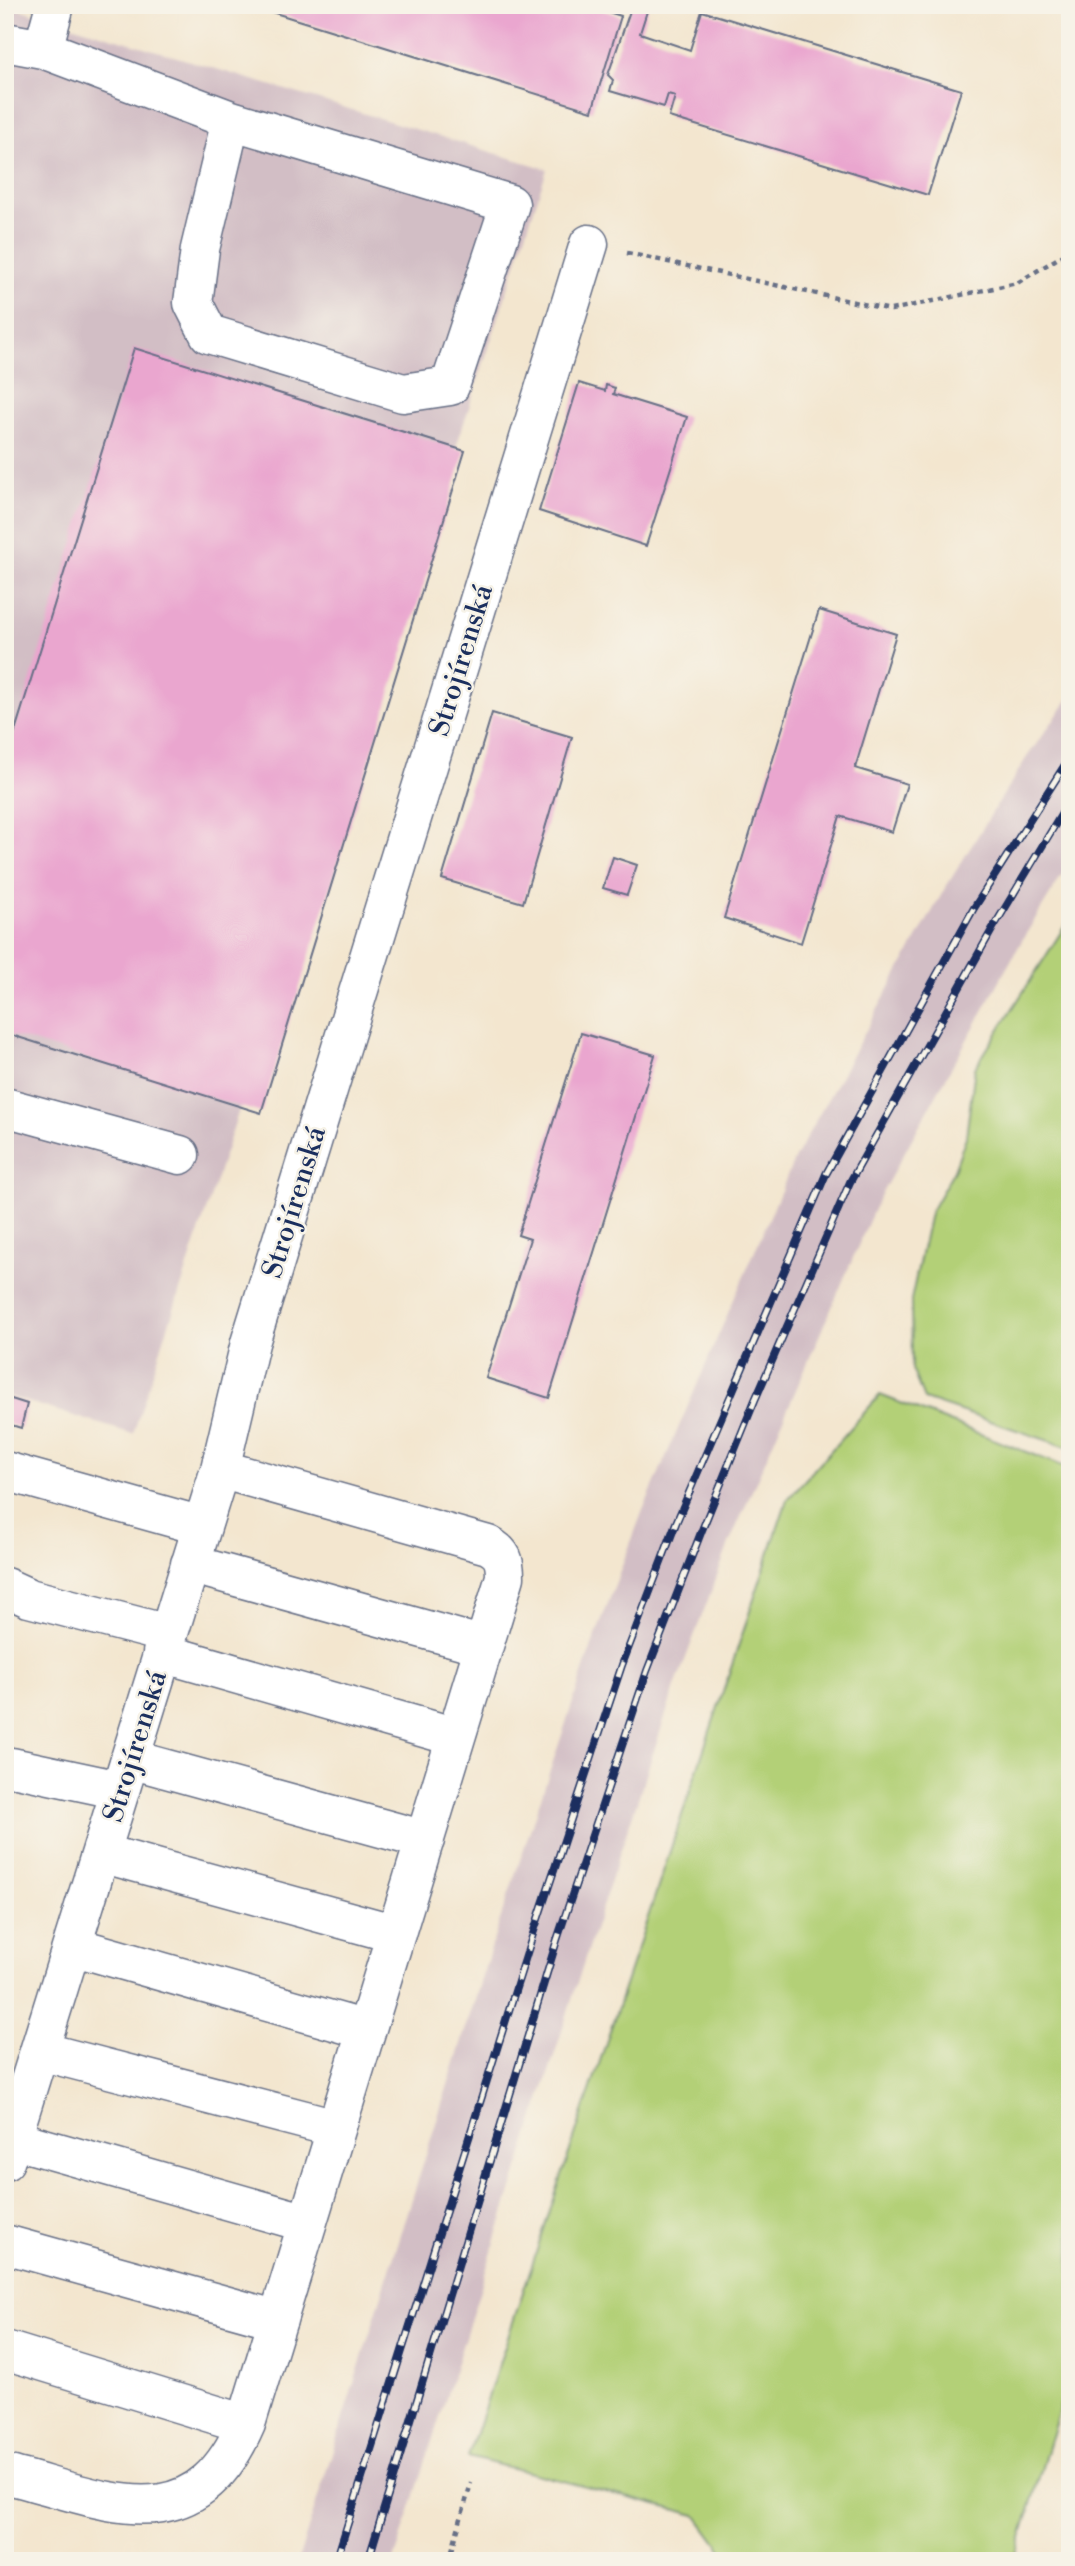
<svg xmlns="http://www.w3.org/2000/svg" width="1075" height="2566" font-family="'Libre Bodoni',serif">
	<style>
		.industrial { fill: #d2bec5 }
		.green { fill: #b3d077; stroke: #67806a; stroke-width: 2 }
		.building { fill: #eaa6cf }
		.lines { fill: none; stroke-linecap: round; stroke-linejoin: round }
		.minor-casing { stroke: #676f86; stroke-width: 41 }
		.path { stroke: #676f86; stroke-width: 4.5; stroke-dasharray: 5 5; stroke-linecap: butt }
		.minor { stroke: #fff; stroke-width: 38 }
		.rail-casing { stroke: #1b2f5e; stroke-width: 8 }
		.rail { stroke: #f7f3e8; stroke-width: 5; stroke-dasharray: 16; stroke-linecap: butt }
		.labels { text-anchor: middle; stroke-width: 5; stroke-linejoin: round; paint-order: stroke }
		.street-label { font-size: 28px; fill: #1b2f5e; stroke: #f7f3e8 }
	</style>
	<rect width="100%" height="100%" fill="#f7f3e8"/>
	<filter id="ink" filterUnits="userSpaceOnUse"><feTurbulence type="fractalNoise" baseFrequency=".0143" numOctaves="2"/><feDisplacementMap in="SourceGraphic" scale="14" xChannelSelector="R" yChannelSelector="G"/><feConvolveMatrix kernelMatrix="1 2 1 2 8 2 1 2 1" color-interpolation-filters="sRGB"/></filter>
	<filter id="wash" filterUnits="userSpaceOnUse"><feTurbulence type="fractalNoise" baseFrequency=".00686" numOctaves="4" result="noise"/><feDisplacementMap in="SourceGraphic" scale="28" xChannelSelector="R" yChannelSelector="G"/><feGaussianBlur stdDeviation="1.57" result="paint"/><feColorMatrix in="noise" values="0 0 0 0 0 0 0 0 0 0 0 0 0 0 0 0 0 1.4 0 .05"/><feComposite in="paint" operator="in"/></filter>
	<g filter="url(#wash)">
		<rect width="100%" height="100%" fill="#f3e6cf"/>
		<path class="industrial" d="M5,5L547,169L133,1434L5,1395Z
			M1070,697V862L1024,937L878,1200L729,1544L676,1684L586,1955L394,2561H298L498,1926L589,1654L643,1510L795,1158L944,890L1027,757Z"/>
		<path class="green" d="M1070,918V1448L924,1399L912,1369L911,1300L930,1213L954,1170L966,1137L975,1068Z
			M880,1395L1070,1469V2373L1014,2561H730L696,2515L468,2457L787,1500Z"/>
		<g id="blocks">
			<path class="building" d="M249,5H586L621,16L592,111Z
				M632,5H649L640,33L690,50L702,11L961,90L928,195L669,117L675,96L668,94L664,107L610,91L613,80L608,75Z
				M134,348L465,451L261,1113L5,1033V763Z
				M579,383L605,391L606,385L615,388L613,394L687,417L646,546L539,511Z
				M819,610L896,634L855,768L907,784L892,832L840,816L801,943L724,918Z
				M492,713L572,737L523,903L442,879Z
				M613,857L637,865L627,895L603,888Z
				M581,1033L655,1055L549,1398L486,1378L530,1239L518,1235Z
				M5,1397L27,1404L21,1428L5,1423Z"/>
		</g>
	</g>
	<g filter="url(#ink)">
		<use href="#blocks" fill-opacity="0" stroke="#676f86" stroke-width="2"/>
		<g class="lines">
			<g class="minor-casing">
				<path id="minor" d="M5,42L43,49L231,120L510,204L450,386L403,393L209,334L193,303L200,249L231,120
					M43,49L55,5
					M5,1107L180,1155
					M5,1471L202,1526
					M190,1564L484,1646
					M5,1587L29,1598L168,1634
					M162,1653L456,1737
					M130,1759L425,1840
					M5,1770L12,1767L120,1790
					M101,1853L396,1934
					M72,1946L366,2030
					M40,2051L336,2128
					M12,2139L307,2223
					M5,2161L220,1469L250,1343L589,244
					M5,2244L278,2320
					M5,2350L246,2424
					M5,2474C106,2499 193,2547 246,2424L505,1577C505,1561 503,1553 488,1545L220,1469"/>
			</g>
			<path class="path" d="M627,253L891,310L1017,283L1070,251
				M449,2561L471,2483"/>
			<use href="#minor" class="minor"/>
			<g class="rail-casing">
				<path id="rail" d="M336,2561L532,1937L622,1665L676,1523L826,1174L974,908L1070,757
					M368,2561L557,1940L647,1671L702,1530L755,1400L850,1182L993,928L1070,800"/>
			</g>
			<use href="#rail" class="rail"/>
		</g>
	</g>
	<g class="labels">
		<g class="street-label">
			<text transform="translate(460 660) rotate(-73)" y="10">Strojírenská</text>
			<text transform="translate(293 1202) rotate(-73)" y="10">Strojírenská</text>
			<text transform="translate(134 1746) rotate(-73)" y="10">Strojírenská</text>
		</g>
	</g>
	<rect width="1075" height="2566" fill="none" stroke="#f7f3e8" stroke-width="28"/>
</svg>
